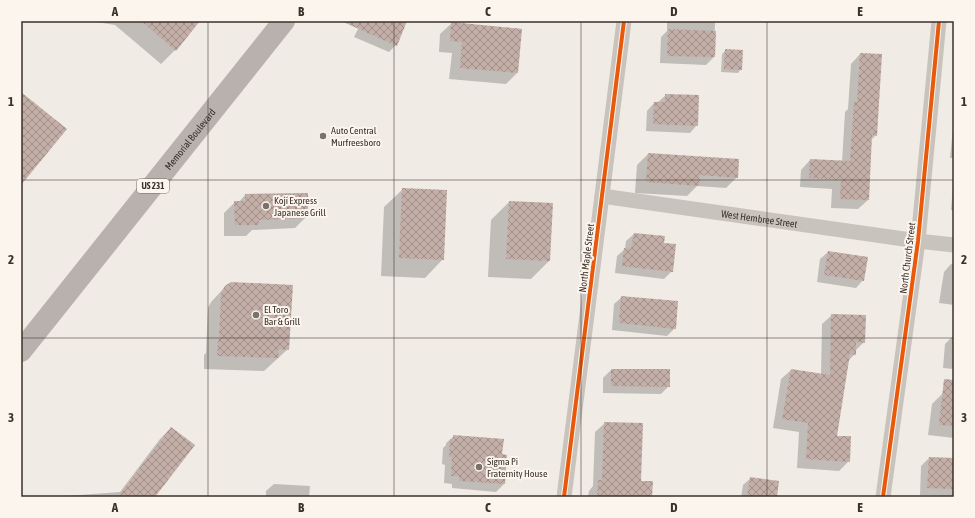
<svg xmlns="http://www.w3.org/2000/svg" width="975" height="518" font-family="'Asap Condensed',sans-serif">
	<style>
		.shadow { fill: #0003 }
		.building { fill: url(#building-cross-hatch) }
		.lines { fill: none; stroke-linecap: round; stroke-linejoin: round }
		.minor { stroke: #c9c3be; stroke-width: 15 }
		.primary { stroke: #b8b1ad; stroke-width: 22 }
		.cycleway-casing { stroke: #fbf5ee; stroke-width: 6 }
		.cycleway { stroke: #e8590c; stroke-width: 4 }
		.grid { fill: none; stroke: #3b302b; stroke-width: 1; stroke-opacity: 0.55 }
		.poi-dot { fill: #7a716c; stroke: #fbf5ee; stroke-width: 1.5 }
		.labels { text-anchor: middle; stroke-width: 4; stroke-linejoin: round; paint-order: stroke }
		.shield { fill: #fbf5ee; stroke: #756b66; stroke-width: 1 }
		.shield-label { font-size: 9px; font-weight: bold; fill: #3b302b }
		.poi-label { font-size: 10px; fill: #3b302b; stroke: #fbf5ee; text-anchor: start }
		.street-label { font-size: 10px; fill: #3b302b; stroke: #fbf5ee }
		.neatline { fill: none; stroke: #3b302b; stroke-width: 1.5 }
		.grid-label { font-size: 13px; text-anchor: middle; font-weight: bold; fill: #3b302b }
	</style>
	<defs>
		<pattern id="building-cross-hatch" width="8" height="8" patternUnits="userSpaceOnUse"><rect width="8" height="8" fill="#c3afa7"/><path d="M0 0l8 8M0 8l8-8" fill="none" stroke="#a08f88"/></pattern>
	</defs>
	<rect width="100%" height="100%" fill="#f0ebe5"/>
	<path class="shadow" d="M90,21H198L175,50L161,64L115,25Z
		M362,21H406L396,45L389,52L354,37Z
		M667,21H715L714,57L706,65L660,63L661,37L667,31Z
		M452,23L521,29L517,73L506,84L449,79L452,53L439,52L440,34Z
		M726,50L741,69L738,73L721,72L722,54Z
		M860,54L876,135L871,140L868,200L858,209L831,208L832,189L800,187L801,170L810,160L842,162L845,112L848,109L851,64Z
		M666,95L697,125L690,133L646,131L647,111L654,103L658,102Z
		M954,117V158H950Z
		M648,154L737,177L726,188L697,186L687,196L635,193L637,165Z
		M954,184V210H951L953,185Z
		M403,189L443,259L425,278L381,276L384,207Z
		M245,195L307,210L306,212V217L295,228L252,230L246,236H224V213L235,202H239Z
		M509,202L549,261L531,279L488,277L491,220Z
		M634,234L664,237L662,243L672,271L664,279L615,273L617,256L625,249L626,241Z
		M828,252L863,280L856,288L817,282L820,259Z
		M951,264L954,265V305L939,303L944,272Z
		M225,287L288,349L264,371L204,369V355L206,353L208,308L211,302Z
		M622,297L675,328L667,336L612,330L614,304Z
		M832,315L864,342L855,351V354L848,361L835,437L849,461L839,471L797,468L799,432L773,428L781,379L791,370L821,375L822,324Z
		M953,336H954V369L943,368L945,344Z
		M611,370H669V386L661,394L603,393V378Z
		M943,393L954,395V438L928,435L932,404Z
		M605,423L640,482L651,497H588L589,491L593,486L595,432Z
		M171,428L154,497H52L120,492L160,439Z
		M454,436L501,455L506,456L504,484L496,492L452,488V484L444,483L445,465L442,464L443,448L446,445V443Z
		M929,458L954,459V496L920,495L921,466Z
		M751,478L776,497H741L743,485Z
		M274,484L310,486L309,497H266V491Z"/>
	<path class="building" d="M141,21H200L176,51Z
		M341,21H407L397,46Z
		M451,22L522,29L518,73L460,68L462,42L450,41Z
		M668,29L716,31L715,57L667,56Z
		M725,49L743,50L742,70L724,69Z
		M860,53L882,54L877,136L872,135L869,200L840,199L841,180L809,178L810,159L850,161L854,102H857Z
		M21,92L67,129L21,185Z
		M665,94L699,95L698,126L653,124L654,102H665Z
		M648,153L739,159L738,178L700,175L699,186L646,182Z
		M402,188L447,190L444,260L399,258Z
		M308,193V210H307V218L259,220V225H235L234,201H245V194Z
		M509,201L553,203L550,261L506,259Z
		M634,233L665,236L664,243L676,244L673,272L622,266L624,248L631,249Z
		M828,251L868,257L864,281L824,275Z
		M231,282L293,285L289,350L278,349L279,358L217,356L218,340H219L221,293L225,286Z
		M621,296L678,301L676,329L619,323Z
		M831,314L866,315L865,343L856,342V355L850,354L837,436H851L850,462L806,459L808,423L782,419L791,369L830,375Z
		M611,369H670V387L611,386Z
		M944,379L954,380V426L939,425Z
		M604,422L643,423L641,481H653L652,497H597L598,480H602Z
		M171,427L195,445L155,497H118Z
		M453,435L504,439L502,454L507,455L505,484L459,481V476H451L452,457H449L450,439H453Z
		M929,457L954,458V489L927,488Z
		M750,477L779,481L777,497H747Z"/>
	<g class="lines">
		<g class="minor">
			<path id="s1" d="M602,196L918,241L954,245"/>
			<path d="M564,497L624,21"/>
			<path d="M883,497L918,241L939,21"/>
		</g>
		<path class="primary" id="s2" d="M21,351L284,21"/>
		<g class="cycleway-casing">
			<path id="cycleway" d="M564,497L624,21
				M883,497L918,241L939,21"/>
		</g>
		<use href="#cycleway" class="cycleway"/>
	</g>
	<path class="grid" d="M208,21V497M394,21V497M581,21V497M767,21V497M21,180H954M21,338H954"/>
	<g class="poi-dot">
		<circle cx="323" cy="136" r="4"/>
		<circle cx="266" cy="206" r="4"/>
		<circle cx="256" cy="315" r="4"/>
		<circle cx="479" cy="467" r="4"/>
	</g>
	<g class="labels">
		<rect class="shield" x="137" y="179" width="32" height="14" rx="3"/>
		<g class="shield-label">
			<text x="153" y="189">US 231</text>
		</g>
		<g class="poi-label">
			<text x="331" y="134">Auto Central<tspan x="331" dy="12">Murfreesboro</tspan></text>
			<text x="274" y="204">Koji Express<tspan x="274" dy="12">Japanese Grill</tspan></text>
			<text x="264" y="313">El Toro<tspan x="264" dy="12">Bar &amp; Grill</tspan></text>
			<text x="487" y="465">Sigma Pi<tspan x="487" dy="12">Fraternity House</tspan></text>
		</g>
		<g class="street-label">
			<text dy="4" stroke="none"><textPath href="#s2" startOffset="271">Memorial Boulevard</textPath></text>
			<text dy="4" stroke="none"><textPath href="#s1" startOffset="159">West Hembree Street</textPath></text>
			<text transform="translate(586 258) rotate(-83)" y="4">North Maple Street</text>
			<text transform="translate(907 258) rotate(-83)" y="4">North Church Street</text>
		</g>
	</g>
	<rect width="975" height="518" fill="none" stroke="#fbf5ee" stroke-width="44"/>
	<rect x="22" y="22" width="931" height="474" class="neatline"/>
	<g class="grid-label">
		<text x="115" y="16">A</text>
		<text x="301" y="16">B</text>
		<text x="488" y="16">C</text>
		<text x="674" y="16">D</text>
		<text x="860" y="16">E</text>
		<text x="11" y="106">1</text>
		<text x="964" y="106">1</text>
		<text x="11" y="264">2</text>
		<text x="964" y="264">2</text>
		<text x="11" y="422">3</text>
		<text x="964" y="422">3</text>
		<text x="115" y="512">A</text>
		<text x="301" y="512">B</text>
		<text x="488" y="512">C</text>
		<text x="674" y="512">D</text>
		<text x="860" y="512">E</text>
	</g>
</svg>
